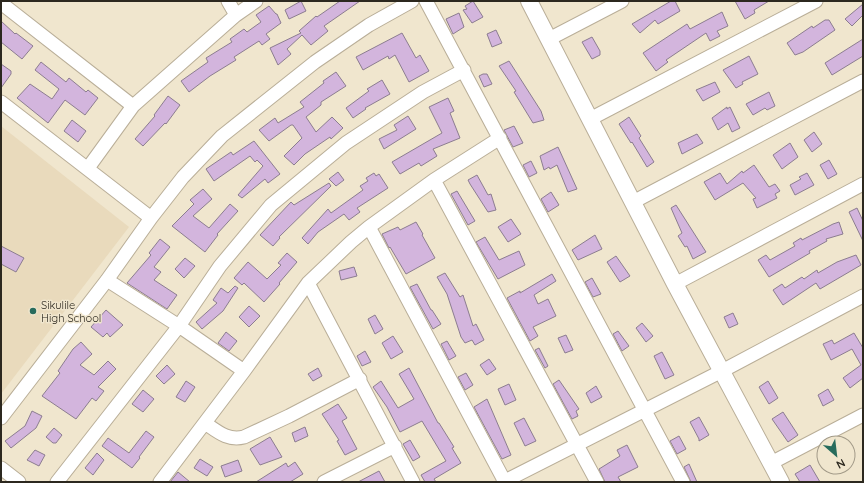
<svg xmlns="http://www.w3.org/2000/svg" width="864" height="483" font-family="Quicksand,sans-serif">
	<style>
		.built { fill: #e9dabc }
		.building { fill: #d3b5dd; stroke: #8c7d90 }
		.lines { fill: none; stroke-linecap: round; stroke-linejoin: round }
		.minor-casing { stroke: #b9ae98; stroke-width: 15 }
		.tertiary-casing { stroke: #b9ae98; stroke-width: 18 }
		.minor { stroke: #fff; stroke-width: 13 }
		.tertiary { stroke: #fff; stroke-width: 16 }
		.poi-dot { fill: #276b5c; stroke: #f0e6ce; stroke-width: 1.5 }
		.labels { text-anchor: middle; stroke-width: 3; stroke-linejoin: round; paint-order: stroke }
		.poi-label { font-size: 11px; fill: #2c281f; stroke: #f0e6ce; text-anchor: start }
	</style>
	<rect width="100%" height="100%" fill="#f0e6ce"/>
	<path class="built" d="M1,126L129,227L1,394Z"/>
	<path class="building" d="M301,1L306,11L289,19L285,10Z
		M340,1H360L324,26L328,31L311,45L302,35L287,49L291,54L278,65L270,48L301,33L299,31L316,16L317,17Z
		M473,1L483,17L472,23L463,10L467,9L465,6Z
		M671,1H675L680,11L658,24L655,20L640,33L632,24Z
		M735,1H769L754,10L755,13L745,19Z
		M863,4V15L852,26L845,19Z
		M269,6L276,14H277L281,23L266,34L270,39L262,45L259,41L234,57L236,60L210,76L189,92L181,81L208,62L206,58L232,42L230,39L244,29L247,32L261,22L256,15Z
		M722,12L728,26L717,31L720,36L710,41L706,33L666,60L668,62L656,71L643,53L687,24L690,29Z
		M459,13L464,27L453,34L446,19Z
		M825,20H829L835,30L803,52L795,55L787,43L812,26L813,28Z
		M1,21L15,34L16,33L33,46L22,59L1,42Z
		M496,30L502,43L492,47L487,34Z
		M402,33L416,58L420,55L429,71L409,82L395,55L389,59L388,56L363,70L356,57Z
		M592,37L600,51V55L592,59L582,42Z
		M863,39V56L832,75L825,63Z
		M749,56L758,74L742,82L743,84L736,88L723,70Z
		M509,61L541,111L544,120L533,123L514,92L516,91L499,66Z
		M41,62L66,82L69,78L86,92L88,90L98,98L85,115L65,100L48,123L17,98L30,84L52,99L59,89L35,70Z
		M1,64L11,71V74L1,88Z
		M336,72L346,86L321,102V105L306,117L316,132L332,117L343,128L331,139L330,137L305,154L294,165L284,156L302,138L293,125H291L269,141L259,130L275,118L278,123L304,107L300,102L324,83L323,81Z
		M483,74H487L492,84L484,87L479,76Z
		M382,80L390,94L365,108L366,109L353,118L346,108L369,91L367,89Z
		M715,82L720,92L703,101L696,90Z
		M769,92L775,106L767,110L765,108L753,115L746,104Z
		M168,96L180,105L166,124L165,123L143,146L135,139L155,116L154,115Z
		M448,98L454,111L450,113L460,138L433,149L437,156L421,166L419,163L400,174L392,162L442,133L429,107Z
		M727,107V109L730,107L740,128L732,132L728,123L718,130L712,118Z
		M408,116L416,129L384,149L379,139L397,130L394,125Z
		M629,117L641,136L639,138L654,162L647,167L632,142L631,143L619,124Z
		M72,120L86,131L78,142L64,131Z
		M514,126L523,143L513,147L504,130Z
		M814,132L822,144L812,152L804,140Z
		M697,134L703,143L682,154L678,143Z
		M254,141L280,174L268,183L265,179L242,198L238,195L263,166L257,160L255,162L250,156L214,181L206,169L231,152L233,155Z
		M790,143L798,157L782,169L773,155Z
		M558,147L577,189L568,192L557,165L550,169L549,167L544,170L540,156Z
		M829,160L837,174L828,179L820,165Z
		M531,161L537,173L529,177L523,165Z
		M754,165L769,187L775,184L780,191L775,194L777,198L757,208L753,199L756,198L743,183L715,200L704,182L720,173L727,184L742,171L743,173Z
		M338,172L344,180L336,186L329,179Z
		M374,173L376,176L379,174L388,188L357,208L360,212L349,220L344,214L318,232L308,244L302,238L328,209L331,213L363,190L360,186L368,181L366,178Z
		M807,173L814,185L795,195L790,185L801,179L799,177Z
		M477,175L488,195L491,194L496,210L488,212L470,184L468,180Z
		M329,183L331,186L279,237L280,238L273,246L260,235L291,202L294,205Z
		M203,189L212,199L193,216L209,228L230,204L238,211L217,234L218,235L205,252L172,226L194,204L190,200Z
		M457,191L475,221L468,225L451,194Z
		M551,192L559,205L548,212L541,199Z
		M676,205L706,252L693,259L687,246L685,247L678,236L682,233L671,208Z
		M857,208L863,221V241L849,212Z
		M511,219L521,234L508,242L498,227Z
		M416,222L423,234L422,235L435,258L406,274L390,247L389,248L382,234L398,227L400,230Z
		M839,222L843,234L826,239L827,241L809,251L810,253L769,277L758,260L766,255L770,260L795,246L793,243L801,238L802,240L833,224Z
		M595,235L602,249L578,260L572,250Z
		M485,237L499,260L519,251L525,265L498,279L476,242Z
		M160,239L170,247L154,267L161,272L154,280L177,295L167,309L127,283L151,255L149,253Z
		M1,246L24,258L16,272L1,264Z
		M287,253L297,262L279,283L280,284L264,302L244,283L242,285L234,278L248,262L267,279L281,265L278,263Z
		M856,255L861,265L820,289L816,283L783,305L773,290L782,284L785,288L802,277L804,279L817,270L818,273L837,262Z
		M616,256L630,276L620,282L607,262Z
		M185,258L195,266L184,278L175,269Z
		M354,267L357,276L341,280L339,271Z
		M445,273L460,297L463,295L473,326L476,324L484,340L475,345L472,340L465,343L461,337L447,294L437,277Z
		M552,274L556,281L534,295L538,304L548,299L556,316L533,327L538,336L530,341L507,298L520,291V293Z
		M592,278L601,294L593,297L585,282Z
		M417,284L431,310H432L441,324L433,329L410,287Z
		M235,286L238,288L223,311L202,329L196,322L217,303L213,300L221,288L228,293Z
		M249,306L260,316L249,327L239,317Z
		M106,310L123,325L110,337L107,333L103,337L91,327Z
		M733,313L738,324L729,328L724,317Z
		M375,315L383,329L375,334L368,319Z
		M642,323L653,336L646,342L636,328Z
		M618,331L629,346L622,351L613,334Z
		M226,332L237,341L229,351L218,343Z
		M854,333L863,348V378L850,388L843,378L861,365L852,349L831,360L823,344L832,340L834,344Z
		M566,335L573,350L565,353L558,338Z
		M393,336L403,352L391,359L382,343Z
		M447,341L456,356L449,360L441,344Z
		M81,342L92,354L80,365L94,375L108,361L116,369L98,387L104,391L96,401L92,398L76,419L42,396L60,373L58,371L73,349Z
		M539,348L548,366L545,368L535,350Z
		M365,351L371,362L362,366L357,356Z
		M662,352L674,375L665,379L654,356Z
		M489,359L496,369L487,375L480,365Z
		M167,365L175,374L164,384L156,376Z
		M318,368L322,376L313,381L308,374Z
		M409,368L438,423H439L454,447L452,448L461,463L434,479L436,482H425L421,475L446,461L422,421L400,432L387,407L373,387L381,381L398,408L414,399L399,374Z
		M466,373L473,385L465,390L458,377Z
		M559,380L579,409L576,411L578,416L572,419L553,384Z
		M186,381L195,387L185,402L176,397Z
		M768,381L778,398L769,404L759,387Z
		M509,384L516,400L505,405L498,389Z
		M596,386L602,397L591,403L586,393Z
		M828,389L834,400L823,406L818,395Z
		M143,390L154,399L143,412L132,404Z
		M487,399L511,455L502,459L474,407Z
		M338,404L347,418L342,421L357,449L345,455L337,441L339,440L322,414Z
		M32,411L42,416L36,428L11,448L5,441L25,426Z
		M783,412L798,435L788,442L772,419Z
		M699,417L709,435L699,441V439L690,422Z
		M524,418L536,441L525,446L514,423Z
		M305,427L308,436L295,442L292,433Z
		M54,428L62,435L56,443H53L46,437Z
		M146,431L154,437L139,457L140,458L132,468L102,446L108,438L129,453Z
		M679,436L686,449L677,454L670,441Z
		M270,437L282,457L260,465L250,449Z
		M410,440L420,457L413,461L403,444Z
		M627,445L638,467L618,477L621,482H605L599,469L620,456L617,450Z
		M35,450L45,455L39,466L27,460Z
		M97,453L104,460L93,475L85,468Z
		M200,459L213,467L207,476L194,468Z
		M238,460L242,471L225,477L221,466Z
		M295,462L303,474L290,482H256L286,463L288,467Z
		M689,464L697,482H691L684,467Z
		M810,465L820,482H800L795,474Z
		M379,471L385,482H358Z
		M178,472L190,482H170Z"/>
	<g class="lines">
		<g class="minor-casing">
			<path id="minor" d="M228,1L236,15
				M426,1L683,482
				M1,3L133,106
				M549,39L622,1
				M1,102L151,218
				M590,119L816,1
				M88,168L133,106L236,15L256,1
				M434,180L597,482
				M633,202L863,81
				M369,227L505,482
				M107,280L179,326L244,371
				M308,283L413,482
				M675,284L863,184
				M1,418L107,280L151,218L183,177L222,136L315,62L369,25L412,1
				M205,423C218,432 228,441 244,437L289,416L360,379
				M771,463L863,415
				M1,468L19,482
				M57,482L179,326L220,266L271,205L346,143L423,92L464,70
				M160,482L244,371L308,283L351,242L369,227L434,180L500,138
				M324,482L395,446
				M503,482L722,371L863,296"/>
		</g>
		<g class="tertiary-casing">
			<path id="tertiary" d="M529,1L675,284L781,482"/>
		</g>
		<use href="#minor" class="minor"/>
		<use href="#tertiary" class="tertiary"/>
	</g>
	<circle class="poi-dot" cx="33" cy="311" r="4"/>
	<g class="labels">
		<g class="poi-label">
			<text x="41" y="309">Sikulile<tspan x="41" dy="13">High School</tspan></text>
		</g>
	</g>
	<rect width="864" height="483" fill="none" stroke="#2c281f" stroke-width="4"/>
	<g transform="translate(836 455) rotate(152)"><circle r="19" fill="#f0e6ce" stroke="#a29a88"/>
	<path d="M0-3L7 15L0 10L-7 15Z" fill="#276b5c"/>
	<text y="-6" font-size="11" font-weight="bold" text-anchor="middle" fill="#2c281f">N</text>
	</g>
</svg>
